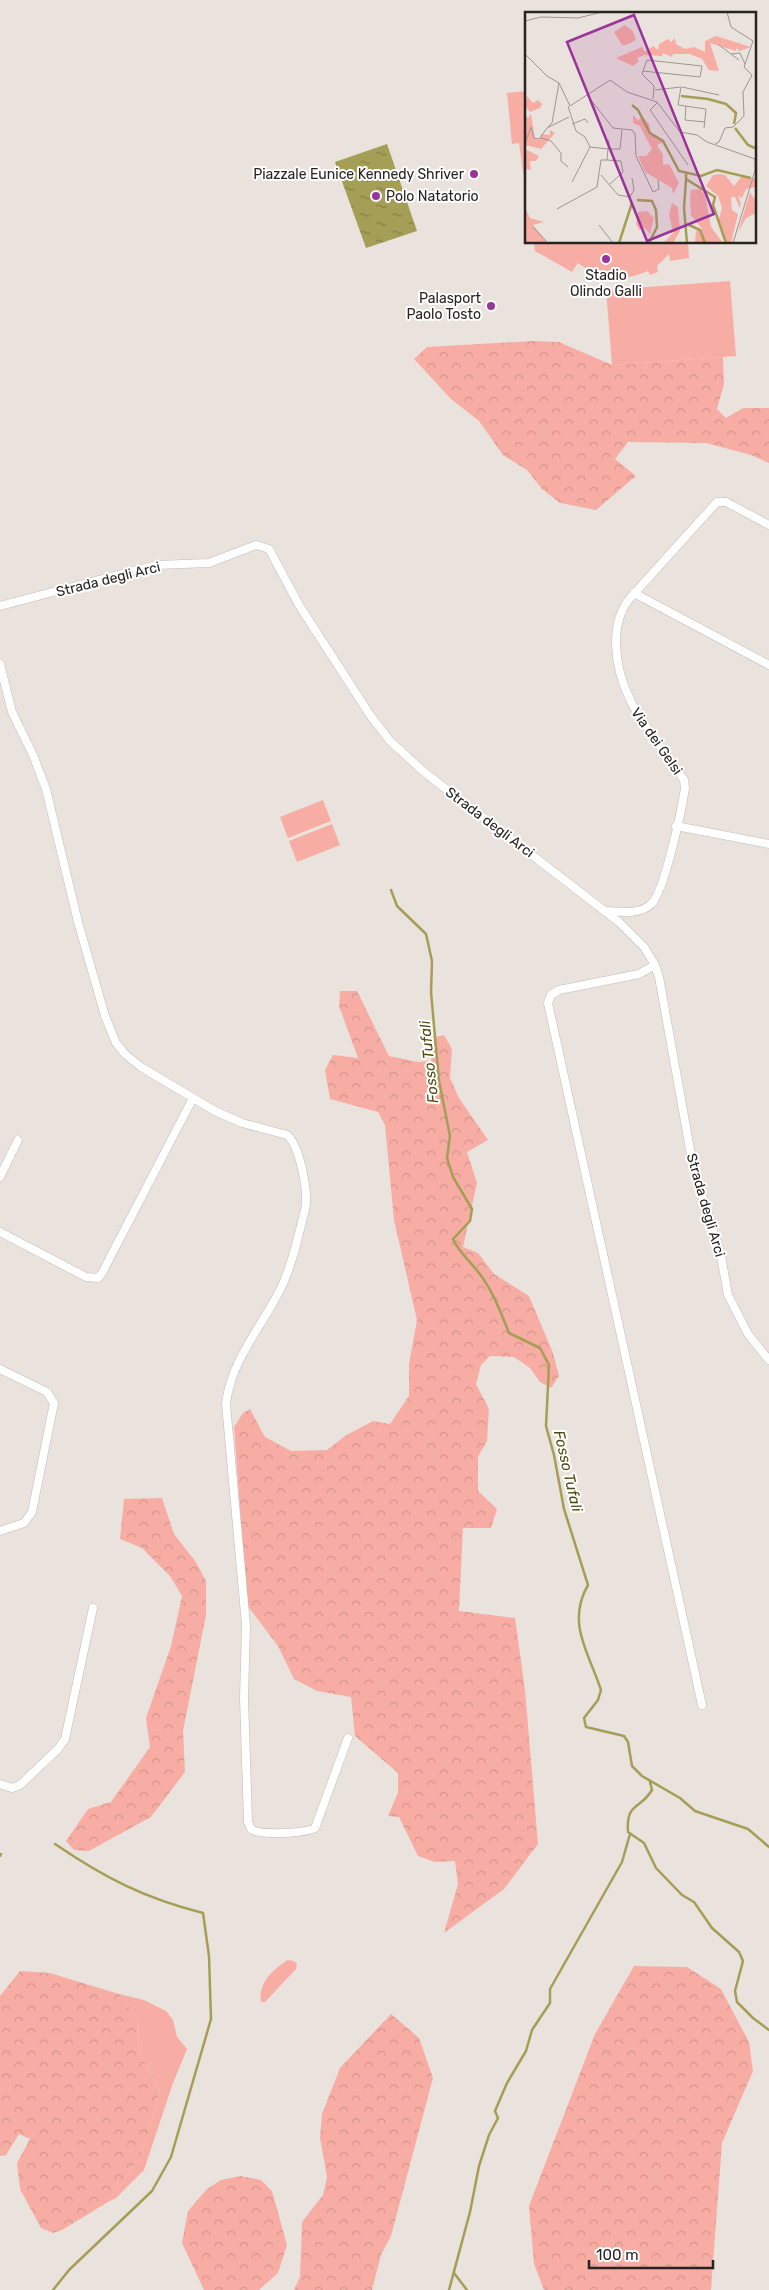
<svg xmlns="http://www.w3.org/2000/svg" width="769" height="2290" font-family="Rubik,sans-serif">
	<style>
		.green { fill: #f7ada4 }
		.forest { fill: url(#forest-crowns) }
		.water { fill: url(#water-ripples) }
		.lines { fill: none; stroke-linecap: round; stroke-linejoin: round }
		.stream { stroke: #a49e56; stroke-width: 2.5 }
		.minor-casing { stroke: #c2bcb6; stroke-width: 9 }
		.minor { stroke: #fff; stroke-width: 8 }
		.poi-dot { fill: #9a3499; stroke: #fff; stroke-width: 2 }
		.labels { text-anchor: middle; stroke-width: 4; stroke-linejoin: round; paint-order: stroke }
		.poi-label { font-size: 14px; fill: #262321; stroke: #fff; text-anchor: end }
		.street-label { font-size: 14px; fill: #262321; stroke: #fff }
		.water-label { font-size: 15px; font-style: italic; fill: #4f4a12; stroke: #fff }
		.inset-river { fill: none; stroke: #a49e56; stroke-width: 2.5 }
		.inset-road { fill: none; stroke: #9c9692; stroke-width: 1 }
		.view { fill: #9a3499; fill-opacity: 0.15; stroke: #9a3499; stroke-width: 2.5 }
		.inset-edge { fill: none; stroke: #262321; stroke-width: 2.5 }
	</style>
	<defs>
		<pattern id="forest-crowns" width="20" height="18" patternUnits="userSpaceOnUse" patternTransform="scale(1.25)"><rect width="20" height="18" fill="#f7ada4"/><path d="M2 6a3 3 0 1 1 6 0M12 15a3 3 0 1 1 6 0" fill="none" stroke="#d4958d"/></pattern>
		<pattern id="water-ripples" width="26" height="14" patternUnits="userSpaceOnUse" patternTransform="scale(1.25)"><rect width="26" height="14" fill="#a49e56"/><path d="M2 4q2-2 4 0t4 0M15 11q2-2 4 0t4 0" fill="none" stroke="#858047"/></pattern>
	</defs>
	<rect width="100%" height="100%" fill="#eae3dd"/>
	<path class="green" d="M526,91V193L519,143L512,144L507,93Z
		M534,243H688L689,258L670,261L669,254L657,266L658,272L650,275L648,271C624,282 599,279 578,263L572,272L535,251Z
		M730,281L736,356L612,365L606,290Z
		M323,800L331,821L288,838L280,817Z
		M332,824L340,845L297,862L289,841Z
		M288,1960L294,1961L297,1964L296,1969L265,2002H261C258,1983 273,1969 288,1960Z
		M119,1994L144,2000L166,2011L173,2020L177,2037L187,2049L173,2083L144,2170L116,2198L108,2202L141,2156L160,2092L139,2050L138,2019Z"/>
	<path class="forest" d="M533,341L559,342L612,365L723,357L724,384L717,409L726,418L743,408H769V463L751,455L706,443L628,442L615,459L636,476L596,510L560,503L542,489L527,470L503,455L479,421L451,399L414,359L427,347Z
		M340,991H357L389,1056L418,1062L431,1061L435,1037L444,1035L452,1049L450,1078L459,1098L488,1140L467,1152L477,1183L463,1247L478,1253L494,1274L529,1296L553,1353L559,1376L551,1388L540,1382L530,1368L514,1357L490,1356L481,1365L476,1384L489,1409L487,1441L478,1457V1491L497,1509L491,1528H463L459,1611L515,1618L525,1690L538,1844L504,1889L444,1933L458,1884L455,1861L435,1862L418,1856L399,1817L388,1816L398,1793V1773L355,1736L351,1697L317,1691L294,1679L278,1646L247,1605L234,1427L243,1413L250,1409L265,1437L291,1451L327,1450L345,1436L373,1421L390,1424L409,1396V1364L417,1320L394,1220L385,1125L378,1112L330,1099L325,1070L333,1055L358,1058L339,1006Z
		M162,1498L174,1534L196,1562L206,1581V1615L183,1731L185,1772L151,1817L89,1851L74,1850L66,1841L88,1809L111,1802L150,1747L146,1718L171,1646L182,1596L170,1576L142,1548L120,1539L124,1499Z
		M634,1966L687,1967L721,1989L749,2042L753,2071L722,2143L711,2290H544L534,2264L529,2206L595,2034Z
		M20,1971L50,1973L119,1994L138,2019L139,2050L160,2092L141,2156L108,2202L62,2230L53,2233L41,2228L20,2189L17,2163L30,2139L19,2134L6,2155L0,2156V1996Z
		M391,2014L419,2038L433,2078L391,2236L381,2255L372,2290H294L300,2277L302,2222L323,2195L327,2177L320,2138L322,2114L340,2068Z
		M240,2176L261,2180L272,2191L287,2245L278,2273L259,2290H204L182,2243L188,2211L207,2189L221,2180Z"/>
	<path class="water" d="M387,144L417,231L366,248L335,162Z"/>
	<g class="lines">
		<path class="stream" d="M391,890L397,906L426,934L432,961L431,992L439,1081L450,1136L447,1158L453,1177L472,1209L470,1221L453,1239C460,1254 470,1261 479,1273C493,1291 501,1313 509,1333L540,1348L549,1365L546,1426L554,1455L564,1509L588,1585C566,1623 589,1653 601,1690L598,1700L584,1718L586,1727L624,1736L628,1742L632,1766L642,1776L680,1798L695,1811L748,1829L769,1847
			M650,1782L652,1790C639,1811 626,1802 628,1832L644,1843L656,1868L682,1895L694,1902L712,1928L739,1952L743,1961L735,1991L737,2002L753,2018L769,2030
			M0,1856L1,1854
			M454,2273L467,2290
			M53,2290L69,2270L152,2191L171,2157L211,2019L209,1956L203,1913C144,1898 105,1878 55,1844
			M449,2290L470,2212L479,2166L489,2135L498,2118L495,2111L507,2083L526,2051L532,2030L550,2003V1989L622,1862L630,1834"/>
		<g class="minor-casing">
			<path id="minor" d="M634,593L769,665
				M0,606L156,565L209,563L256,545L269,549L299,605L370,715L390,741L424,772L619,922L644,947L655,965L659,977L693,1166L721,1256L728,1295L748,1334L769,1360
				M0,664L12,712L33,755L46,789L78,922L105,1016L116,1043L125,1054L141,1067L215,1111L242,1123L287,1135C300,1146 309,1193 305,1210C298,1236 292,1266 280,1290C261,1328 231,1360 226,1404L246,1625L244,1698L248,1822L251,1829C260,1836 305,1833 315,1828L348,1738
				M676,826L769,844
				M606,911C620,912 640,915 651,904C664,894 682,808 685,788L684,780C654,735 617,700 616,644C616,626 619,611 631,597L717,502H726L769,525
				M655,965L639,974L559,990L551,995L548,1003L702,1705
				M0,1177L18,1140
				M0,1232L86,1277L98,1278L102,1273L193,1098
				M0,1369L47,1392L54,1403L32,1512L24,1523L0,1531
				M0,1784L12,1788L20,1785L58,1749L65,1739L93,1608"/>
		</g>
		<use href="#minor" class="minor"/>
	</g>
	<g class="poi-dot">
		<circle cx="474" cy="174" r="5"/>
		<circle cx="376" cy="196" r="5"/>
		<circle cx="606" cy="259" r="5"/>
		<circle cx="491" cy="306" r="5"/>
	</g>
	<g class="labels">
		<g class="poi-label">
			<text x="464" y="179">Piazzale Eunice Kennedy Shriver</text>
			<text x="386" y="201" text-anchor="start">Polo Natatorio</text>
			<text x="606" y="280" text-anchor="middle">Stadio<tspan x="606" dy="16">Olindo Galli</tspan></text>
			<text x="481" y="303">Palasport<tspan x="481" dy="16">Paolo Tosto</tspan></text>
		</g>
		<g class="street-label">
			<text transform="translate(108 579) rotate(-14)" y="5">Strada degli Arci</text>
			<text transform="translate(657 741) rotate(55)" y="5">Via dei Gelsi</text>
			<text transform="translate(490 822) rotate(37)" y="5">Strada degli Arci</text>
			<text transform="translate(706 1205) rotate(74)" y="5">Strada degli Arci</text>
		</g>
		<g class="water-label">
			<text transform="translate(429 1062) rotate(-96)" y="5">Fosso Tufali</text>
			<text transform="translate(568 1471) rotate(77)" y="5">Fosso Tufali</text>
		</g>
	</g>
	<g transform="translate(525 12)">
		<rect width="231" height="231" fill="#eae3dd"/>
		<path d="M100,13L108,19L111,28L101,33H97L89,20Z" fill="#f7ada4"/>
		<path d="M191,24L226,35L214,39L211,35V39L185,31L194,59L184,58L177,47L165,42H148L147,45L138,41L137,44L119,43L112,46L114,49L108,54L91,46L117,35L120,40L128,34L133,38L134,32L143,27L146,30L150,26L151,32L160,37L169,35L180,40V29ZM2,84L8,91L13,88L17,92L15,96L5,100L0,94ZM6,102L10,127L14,128L17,122L25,123V118L30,121L16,137L0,133V103L3,106ZM108,103L113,108L118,105L124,112L126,122L139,130L132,133L138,143V153L144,152L154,171L148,182L147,176L120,160L113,144H121L127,137L115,114L108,111ZM0,137L14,144L11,149H5L6,158L0,157ZM195,162L200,163L209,174L217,164L231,167V175L221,177L217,186L213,184L216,191L215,196L210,185H206L207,198L213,202L206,231H200L193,210L197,196L193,184L181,174L188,163ZM175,177L180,183L186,215L198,231H170L171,219L177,217L166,203L165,186L166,178ZM225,180L231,189V201L221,206L213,220ZM147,191L153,195L155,219L148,231H138L148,221L144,202ZM0,195L5,206L19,210L8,213L22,231H0ZM122,199L129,206L125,222L119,215L114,218L111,212L113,200Z" fill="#f7ada4"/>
		<path class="inset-river" d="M156,84L183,87L201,92L211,101L209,112M107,93L113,98L125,121L138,129L154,159L176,164L192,158L226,166M210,116L223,133L232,137M161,162V167L190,185L188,193L201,231M161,168L159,196L162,231M112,188L127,189L131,198L132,215L124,231M162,212L175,218L180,231M94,231L107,191"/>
		<path class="inset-road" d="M0,9L16,5L53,6L77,0M194,33L214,48M0,42L22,64L34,71L45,94L85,68L102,80L132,90L155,120L172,123L182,130L230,147V157M206,42L215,41L220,52M118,59L175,65L177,54L122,48L118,59L117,62L129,74L128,87M157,75L194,83M130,78L156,75L153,93L181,97L179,116M62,83L88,116L107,118L110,122L111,144L128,180L134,177L133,168M133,90L125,98L163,153M161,94L160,108L180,110M47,112L60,107L63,111M23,115L27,111L34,71M16,126L26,129L36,141V149L43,155M84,128L83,137H95L97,118M0,131L6,115L9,126L14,127L22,116L44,105M190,132L194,130L200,116L208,115L219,104L218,80L227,63L219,55L228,29L206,15L202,0M82,148L96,149L98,160L84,173M76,163L93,183L105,185L109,178L107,166M47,170L65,135M32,197L72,175L76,148H82L83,137L65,135L60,125L51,119L43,94M74,213L88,231M8,215L23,231M208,231L232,152"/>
		<path class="view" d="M109,3L189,202L122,229L42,30Z"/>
		<rect width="231" height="231" class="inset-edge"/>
	</g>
	<path d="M589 2260v8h124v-8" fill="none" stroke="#262321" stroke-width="2.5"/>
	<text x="596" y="2260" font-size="15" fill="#262321" stroke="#ffffff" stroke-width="4" paint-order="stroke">100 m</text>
</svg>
